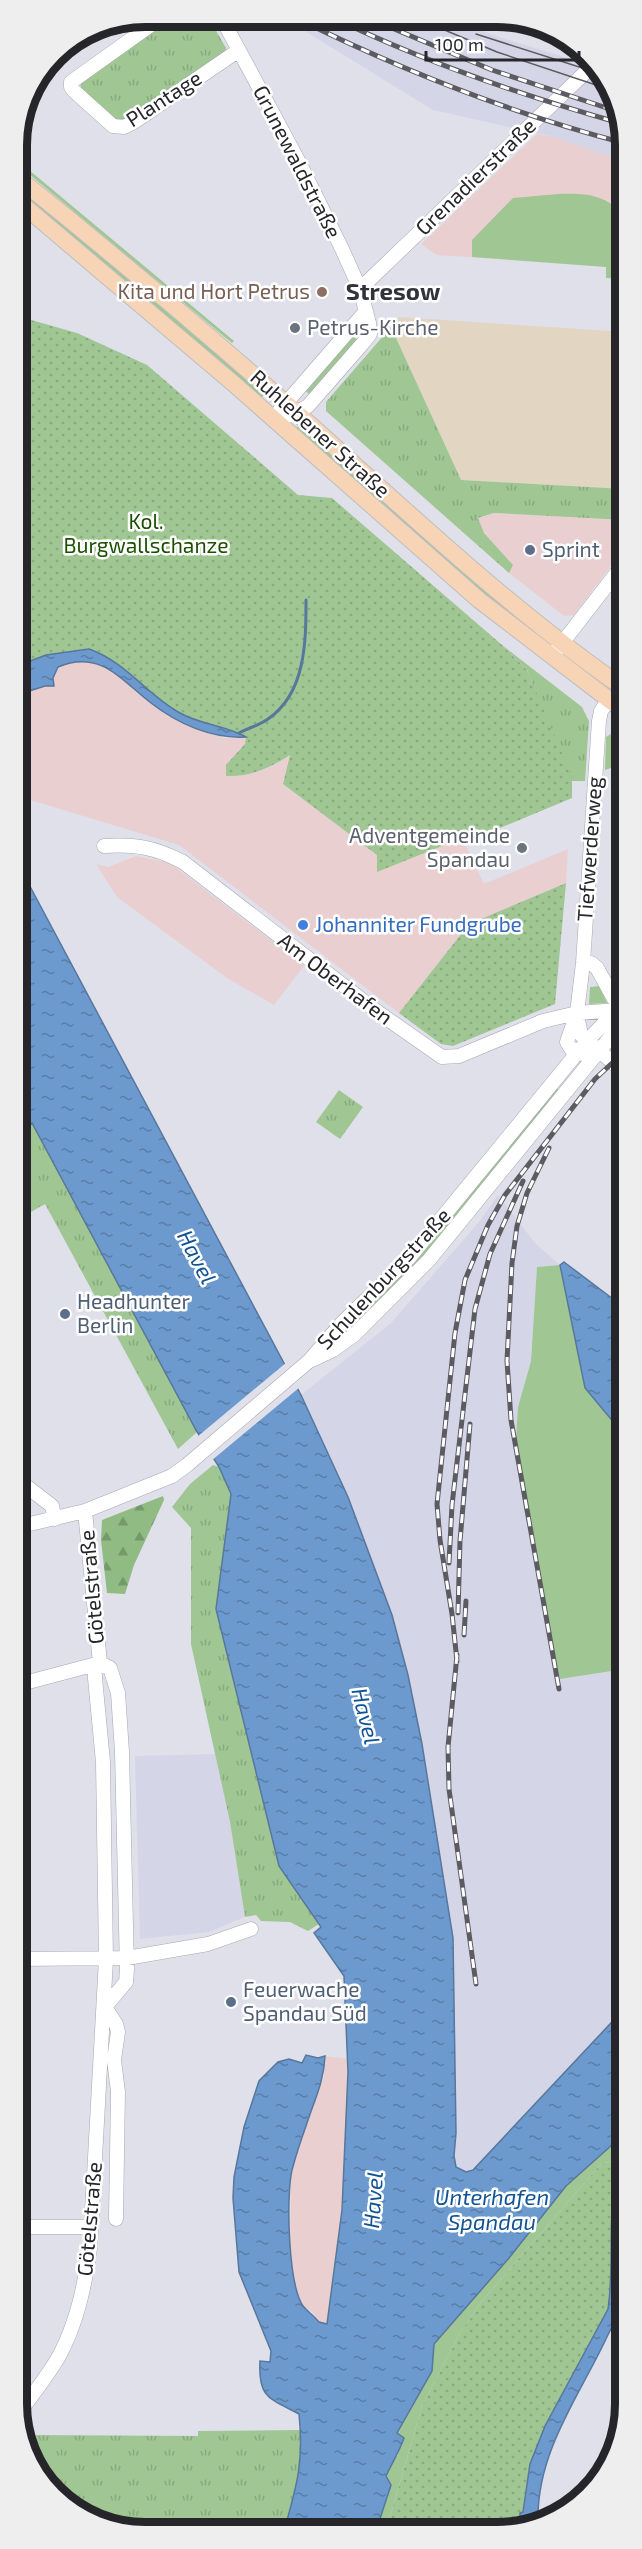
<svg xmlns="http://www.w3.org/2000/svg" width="642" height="2549" font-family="'Exo 2',sans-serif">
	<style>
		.commercial { fill: #eacfd1 }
		.built { fill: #d4d6e8 }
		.education { fill: #e2d5c1 }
		.grass { fill: #9fc693 }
		.forest { fill: url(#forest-firs) }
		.park { fill: url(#park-tufts) }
		.garden { fill: url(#garden-dots) }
		.water { fill: url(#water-ripples); stroke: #57779d; stroke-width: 1.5 }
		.pier { fill: #dfe0ea }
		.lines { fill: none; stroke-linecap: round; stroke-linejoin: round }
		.stream { stroke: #57779d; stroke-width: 3 }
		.minor-casing { stroke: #a7a8b2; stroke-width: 15 }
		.major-casing { stroke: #bebebf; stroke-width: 18 }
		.minor { stroke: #fff; stroke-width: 14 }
		.major { stroke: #f7d4b6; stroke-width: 16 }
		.tram { stroke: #5b5b61; stroke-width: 1.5 }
		.rail-casing { stroke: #5b5b61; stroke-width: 5 }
		.rail { stroke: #fff; stroke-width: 3; stroke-dasharray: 9; stroke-linecap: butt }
		.education-dot { fill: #8d6e63; stroke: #fff; stroke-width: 2 }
		.worship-dot { fill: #6b7280; stroke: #fff; stroke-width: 2 }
		.service-dot { fill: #5c6f8a; stroke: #fff; stroke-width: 2 }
		.shop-dot { fill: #3f7fe0; stroke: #fff; stroke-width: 2 }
		.labels { text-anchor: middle; stroke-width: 5; stroke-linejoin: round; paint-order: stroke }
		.street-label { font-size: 21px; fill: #26262a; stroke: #fff }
		.education-label { font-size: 21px; fill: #785e54; stroke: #fff; text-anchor: end }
		.worship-label { font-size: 21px; fill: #5b616d; stroke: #fff; text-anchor: start }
		.park-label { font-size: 21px; fill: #1a5100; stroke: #fff }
		.service-label { font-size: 21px; fill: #4e5e75; stroke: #fff; text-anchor: start }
		.shop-label { font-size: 21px; fill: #366cbe; stroke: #fff; text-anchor: start }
		.water-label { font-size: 22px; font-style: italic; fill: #115393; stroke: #fff }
		.quarter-label { font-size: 24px; font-weight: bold; fill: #31323a; stroke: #fff }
		.rim { fill: none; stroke: #26262a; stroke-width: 8 }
	</style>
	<defs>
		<pattern id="forest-firs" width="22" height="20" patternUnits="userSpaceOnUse" patternTransform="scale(1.5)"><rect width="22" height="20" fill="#90bc83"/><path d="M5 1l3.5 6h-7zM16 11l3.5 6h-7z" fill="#75996b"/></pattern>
		<pattern id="park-tufts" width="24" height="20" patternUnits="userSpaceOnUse" patternTransform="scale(1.5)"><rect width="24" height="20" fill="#9fc693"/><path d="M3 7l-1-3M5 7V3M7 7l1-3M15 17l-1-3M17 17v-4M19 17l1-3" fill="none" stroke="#89aa7f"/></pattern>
		<pattern id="garden-dots" width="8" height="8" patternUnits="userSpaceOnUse" patternTransform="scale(1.5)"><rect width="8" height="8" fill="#9fc693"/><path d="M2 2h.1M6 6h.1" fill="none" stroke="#89aa7f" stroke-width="1.8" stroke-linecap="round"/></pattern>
		<pattern id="water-ripples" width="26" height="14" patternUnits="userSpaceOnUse" patternTransform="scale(1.5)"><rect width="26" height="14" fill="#6c9ace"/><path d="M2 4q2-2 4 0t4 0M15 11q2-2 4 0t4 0" fill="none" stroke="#597da7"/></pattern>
	</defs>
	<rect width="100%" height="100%" fill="#dfe0ea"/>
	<path class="commercial" d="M537,134L554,137L624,161V267L437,255L421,244Z
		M494,513L625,520V547L574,615L564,616L509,573L512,565L484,533L477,519Z
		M87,661L114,671L150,703L170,716L224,738L246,737L245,745L226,776L253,773L273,766L290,755L283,784L377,855L462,838L484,884L568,849L566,883L469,924L399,1013L179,845L17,796V695L45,686L53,678L58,667L68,663Z
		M136,856L170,863L304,966L274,1005L227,978L117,897L96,864L108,867Z
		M325,2056L348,2059V2072L342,2210L329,2322L327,2324L319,2322L312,2312L303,2306L296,2291L290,2254L291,2172L315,2097L324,2077Z"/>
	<path class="built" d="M282,17L449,19L502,38L594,66L624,128V161L554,137L433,110Z
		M498,1195L535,1243L560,1265L537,1267L531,1361L518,1407L560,1679L625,1669V2008L478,2165L466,2172L456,2167L454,2156L456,2133L392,1615L348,1497L301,1395L391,1323L479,1222Z
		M215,1754L230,1822L245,1917L209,1932L140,1939L135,1756Z"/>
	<path class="education" d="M399,317L624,332V489L461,480L391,327Z"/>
	<path class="grass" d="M17,160L234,341L232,343L17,164Z
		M17,183L266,393L259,400L17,194Z
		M558,194C585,193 605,194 624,215V279L606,278V267L472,257V240L513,198Z
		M353,337L359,340L310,395L305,390Z
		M300,424L554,643L551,647L505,614L295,429Z
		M616,731L625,738V763L605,770L606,737Z
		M599,986L607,1003L589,1004L590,987Z
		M554,1086L559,1090C488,1179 420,1275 330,1346Z
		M560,1265L585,1388L625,1436V1669L560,1679L525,1513L515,1454L518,1407L531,1361L537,1267Z
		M623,2135L616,2160L601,2164L481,2302L461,2331L422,2406L386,2531H376L391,2485L386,2477L392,2461L398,2455L397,2433L432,2371L434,2344L509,2258L566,2186Z"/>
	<path class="forest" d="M163,1496L164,1500L134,1565L125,1594L107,1593L101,1540L102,1520Z"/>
	<path class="park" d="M168,17H208L226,48L225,53L132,120L116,119L81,89L80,80Z
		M391,327L461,480L624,489L625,520L494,513L478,518L484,533L513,565L509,573L326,411V402Z
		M502,645L582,707L589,721L585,781H572L527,670Z
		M339,1090L363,1107L340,1139L316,1122Z
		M32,1123L197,1432L178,1449L45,1204L29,1213L17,1242C17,1217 12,1159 19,1137C21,1130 26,1126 32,1123Z
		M213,1465L219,1467L231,1495L216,1609L279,1866L319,1924L308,1931L290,1922L261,1921L256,1915L245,1917L230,1822L191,1644V1528L172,1507L190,1484Z
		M301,2430L300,2476L284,2531L220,2530L208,2521L201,2530H134L113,2514L107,2524L54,2495L52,2492L58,2480L42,2471L26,2438L27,2435L198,2436V2431Z"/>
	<path class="garden" d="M17,316L77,333L147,365L298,495L332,498L502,645L527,670L572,777V798L464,843L462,838L377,872V855L283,784L290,755C270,768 250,777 226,776V765L245,744L246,737C225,725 201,725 180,713C147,695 126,662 89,649L17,666Z
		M566,883L555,1004L453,1046L441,1044L399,1013L469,924Z
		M616,2160L612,2207L611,2288L608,2309L545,2426L530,2464L523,2513L520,2514V2529L514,2531H386L422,2406L461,2331L481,2302L601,2164Z"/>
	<path class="water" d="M89,649C126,662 147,695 180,713C201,725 225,725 246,737C212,739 178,724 151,703C122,681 101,649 58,667L53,678L54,686H45L17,695V666L46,655Z
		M17,862L301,1395L348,1497L392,1615L408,1675L422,1744L453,1938L456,2133L454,2156L456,2167L466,2172L473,2170L625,2008V2128L623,2131L625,2136V2232L622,2233C621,2257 628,2282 621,2306C618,2317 611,2328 606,2339C579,2396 538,2451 538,2517L543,2522L520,2529V2513L523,2512L530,2464L545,2426L608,2309C613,2276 610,2243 612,2210C613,2184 618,2160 622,2136L566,2186L509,2258L434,2344L432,2371L397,2433L404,2438C399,2452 392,2463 386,2476L391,2485L376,2531H284C297,2485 304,2462 299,2414C269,2398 258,2398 260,2361L270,2362L271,2351L239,2272L233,2198L234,2177L244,2127L259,2081L278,2062L289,2059L302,2063L306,2055L318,2058L325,2056C324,2082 314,2101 306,2126C301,2140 296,2155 292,2170C286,2196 288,2284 303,2306C307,2311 314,2316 319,2322L327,2324L342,2210L348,2072L344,1976L314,1933L321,1927L279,1866L216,1609L231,1494L219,1467L196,1430L32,1123C20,1130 19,1141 17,1154V1106L20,1103L17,1098Z
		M564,1262L625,1308V1436L585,1388L560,1265Z"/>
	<path class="pier" d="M287,1362L300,1387L211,1461L197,1437Z"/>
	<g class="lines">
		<path class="stream" d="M239,733C248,728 260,725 268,719C306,693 306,641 306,600"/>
		<g class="minor-casing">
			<path id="minor" d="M162,17L71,82V87L74,91L113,126L124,127L134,122L239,50
				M221,17L299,162L342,249L360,289L369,323L370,334L363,343L308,406L296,413L275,420
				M360,289L593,65
				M280,410L366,311
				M556,651L625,562
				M104,846C135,844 154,847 183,862L379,1013L442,1057L459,1056L543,1021L577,1013L619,1010
				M583,963H591L597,968L623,1015
				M577,1015L581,1035L625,1073
				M584,1053L575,1055L567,1042L577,1013L583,963L599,721L601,711L608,701
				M312,1360L333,1350L354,1335L429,1260L625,1019
				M17,1479L52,1506L55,1519
				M17,1527L85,1511L172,1476L187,1465L309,1361L341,1324L409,1258L587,1041L611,1016L625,1009
				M100,1663L110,1668L118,1693L122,1752L127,1970L126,1982L105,2007
				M17,1685L100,1663
				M17,1959L127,1958L208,1944L251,1929
				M105,2007L116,2024L118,2032L114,2060L118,2092L116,2219
				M18,2227H91
				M18,2414C32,2396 46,2378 58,2358C77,2324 85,2285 90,2248L106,1959L103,1762L95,1678V1671L100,1663L85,1511"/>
		</g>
		<g class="major-casing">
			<path id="major" d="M17,177C118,258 218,343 315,429C415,519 514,612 625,689
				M17,200L234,384L479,600L625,712"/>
		</g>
		<use href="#minor" class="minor"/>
		<use href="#major" class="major"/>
		<path class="tram" d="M416,18L497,52L605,88
			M476,34L598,73"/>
		<g class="rail-casing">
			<path id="rail" d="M296,18C401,70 510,113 624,143
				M334,18C426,63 524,96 623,124
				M368,18L492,70L616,111
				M549,1148L527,1193L517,1226L512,1263L507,1361L511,1420L559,1689
				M449,1563L452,1505L475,1309L490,1254L523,1181
				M458,1613L460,1541L470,1424
				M464,1635L466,1601
				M457,1655L448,1747L449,1789L476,1984
				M457,1661L452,1614L440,1540L437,1504L455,1333L465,1280L488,1225L505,1195L595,1079L625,1051"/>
		</g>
		<use href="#rail" class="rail"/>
	</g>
	<circle class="education-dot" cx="322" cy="292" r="6"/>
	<g class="worship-dot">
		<circle cx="295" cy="328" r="6"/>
		<circle cx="522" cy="848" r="6"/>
	</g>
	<g class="service-dot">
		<circle cx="530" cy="550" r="6"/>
		<circle cx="65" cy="1314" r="6"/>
		<circle cx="231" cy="2002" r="6"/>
	</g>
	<circle class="shop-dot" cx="303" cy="925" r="6"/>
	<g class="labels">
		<g class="street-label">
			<text transform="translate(164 99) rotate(-33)" y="7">Plantage</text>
			<text transform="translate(297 162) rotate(63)" y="7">Grunewaldstraße</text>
			<text transform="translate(476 177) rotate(-44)" y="7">Grenadierstraße</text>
			<text transform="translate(320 434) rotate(42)" y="7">Ruhlebener Straße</text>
			<text transform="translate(590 849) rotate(-86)" y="7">Tiefwerderweg</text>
			<text transform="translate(335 979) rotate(37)" y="7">Am Oberhafen</text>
			<text transform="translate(384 1279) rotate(-47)" y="7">Schulenburgstraße</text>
			<text transform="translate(92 1587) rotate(-95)" y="7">Götelstraße</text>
			<text transform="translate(90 2219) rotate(-85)" y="7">Götelstraße</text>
		</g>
		<g class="education-label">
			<text x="310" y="299">Kita und Hort Petrus</text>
		</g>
		<g class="worship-label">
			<text x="307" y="335">Petrus-Kirche</text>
			<text x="510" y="843" text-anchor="end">Adventgemeinde<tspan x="510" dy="24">Spandau</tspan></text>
		</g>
		<g class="park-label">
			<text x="146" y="529">Kol.<tspan x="146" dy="24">Burgwallschanze</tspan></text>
		</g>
		<g class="service-label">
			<text x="542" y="557">Sprint</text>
			<text x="77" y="1309">Headhunter<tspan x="77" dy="24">Berlin</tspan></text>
			<text x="243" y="1997">Feuerwache<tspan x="243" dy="24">Spandau Süd</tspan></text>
		</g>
		<g class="shop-label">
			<text x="315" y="932">Johanniter Fundgrube</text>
		</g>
		<g class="water-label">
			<text transform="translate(197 1257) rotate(62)" y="8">Havel</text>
			<text transform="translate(366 1716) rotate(76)" y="8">Havel</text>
			<text x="492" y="2205">Unterhafen<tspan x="492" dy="25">Spandau</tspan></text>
			<text transform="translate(373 2200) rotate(-86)" y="8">Havel</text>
		</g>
		<g class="quarter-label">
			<text x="393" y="300">Stresow</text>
		</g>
	</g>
	<path d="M0 0H642V2549H0ZM145 27H497A118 118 0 0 1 615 145V2404A118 118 0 0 1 497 2522H145A118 118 0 0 1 27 2404V145A118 118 0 0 1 145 27Z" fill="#eee" fill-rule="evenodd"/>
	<path class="rim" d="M145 27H497A118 118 0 0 1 615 145V2404A118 118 0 0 1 497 2522H145A118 118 0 0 1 27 2404V145A118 118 0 0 1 145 27Z"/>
	<path d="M426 51v9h153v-9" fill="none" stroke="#26262a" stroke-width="3"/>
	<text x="435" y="51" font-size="18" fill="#26262a" stroke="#ffffff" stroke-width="4.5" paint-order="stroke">100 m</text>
</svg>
